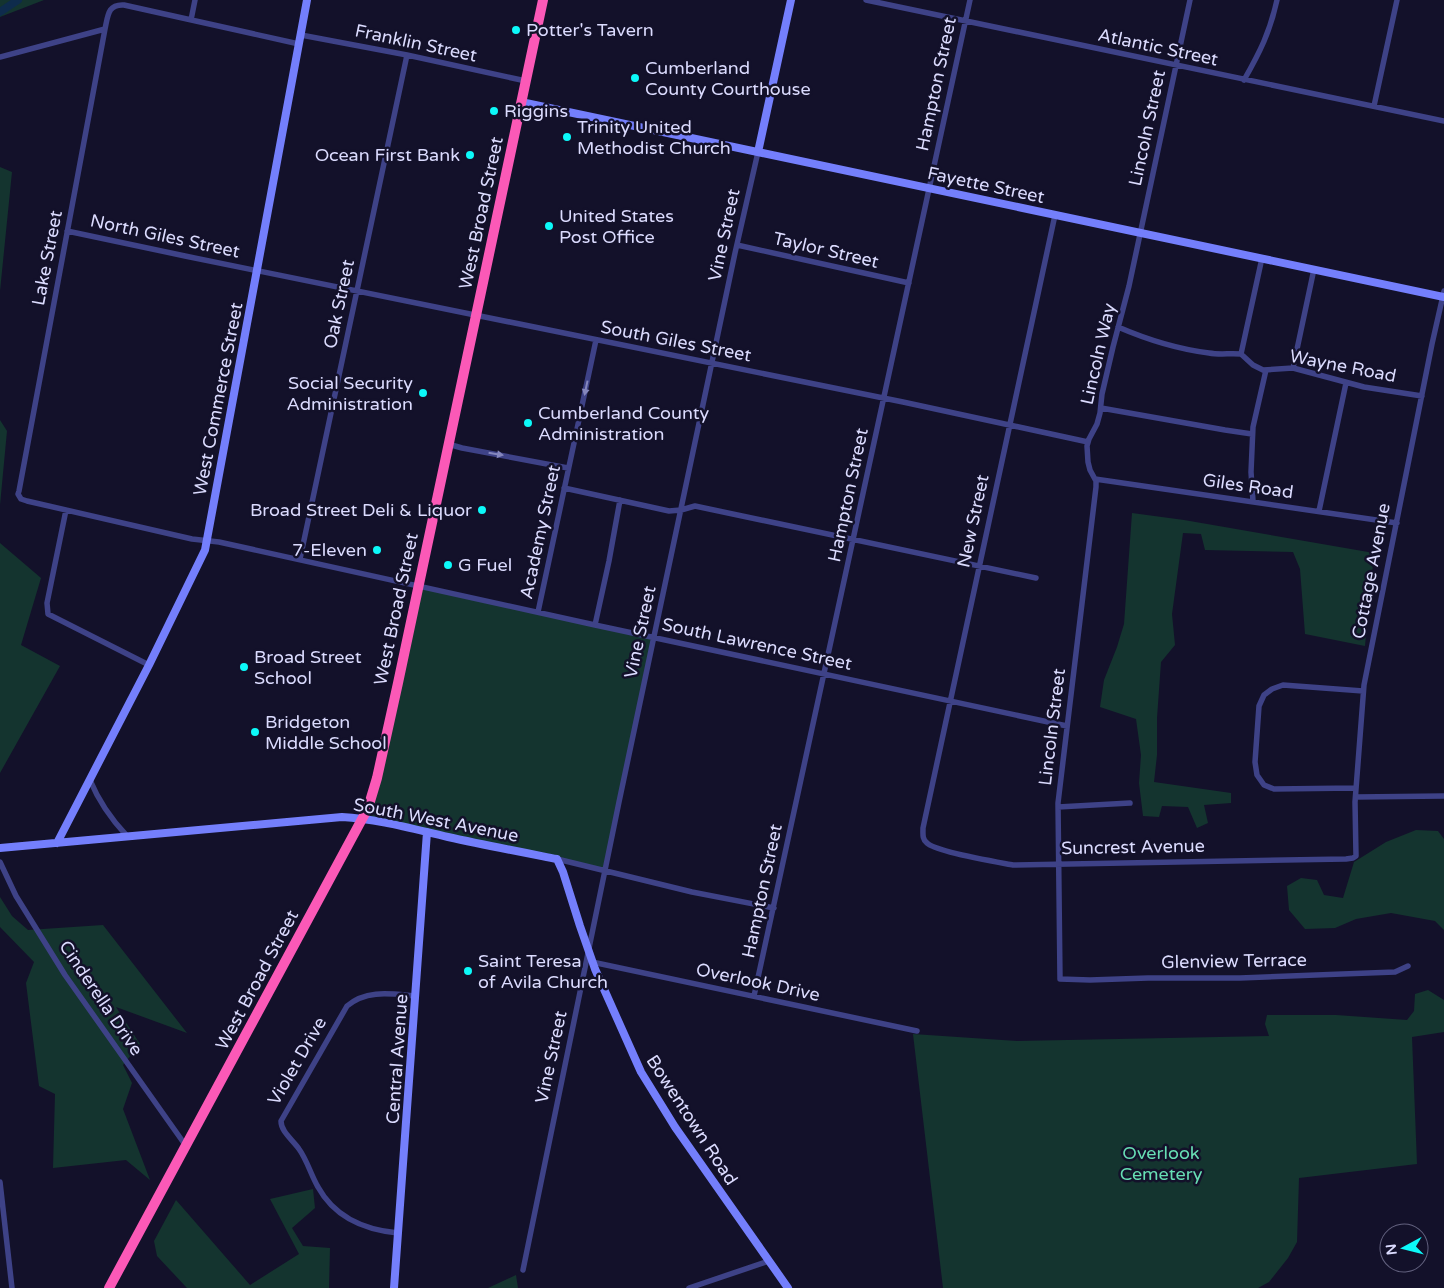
<svg xmlns="http://www.w3.org/2000/svg" width="1444" height="1288" font-family="'Varela Round',sans-serif">
	<style>
		.green { fill: #14342f }
		.lines { fill: none; stroke-linecap: round; stroke-linejoin: round }
		.canal { stroke: #0e2b4c; stroke-width: 8 }
		.street { stroke: #3e4287; stroke-width: 5.5 }
		.secondary { stroke: #747ffc; stroke-width: 8 }
		.highway { stroke: #fb59b7; stroke-width: 10 }
		.oneway { fill: #8587bd }
		.poi-dot { fill: #0cf9f9; stroke: #13112a; stroke-width: 2 }
		.labels { text-anchor: middle; stroke-width: 5; stroke-linejoin: round; paint-order: stroke }
		.poi-label { font-size: 18px; fill: #dbdbfe; stroke: #13112a; text-anchor: start }
		.street-label { font-size: 18px; fill: #dbdbfe; stroke: #13112a }
		.park-label { font-size: 18px; fill: #67deb4; stroke: #13112a }
	</style>
	<rect width="100%" height="100%" fill="#13112a"/>
	<path class="green" d="M0,0H44L0,17Z
		M0,167L12,172L0,291Z
		M0,420L7,431L0,505Z
		M1132,513L1184,520L1374,553L1365,646L1305,634L1300,569L1293,552L1205,550L1201,534L1183,533L1172,614L1175,645L1161,662L1157,718V755L1154,782L1231,793V803L1204,805L1208,823L1197,828L1188,807L1162,806L1159,817L1143,816L1139,783L1141,755L1136,719L1100,707L1104,680L1117,647L1124,624Z
		M0,543L41,578L21,645L60,666L0,773Z
		M418,586L654,638L604,871L363,818Z
		M1416,830L1438,831L1444,839V930L1435,921L1391,913L1356,919L1335,928L1305,929L1289,910L1287,886L1301,878L1317,880L1324,895L1343,898L1354,862L1386,842Z
		M0,897L12,916L28,930L103,925L187,1033L116,1007L140,1044L123,1065L132,1083L123,1109L150,1180L126,1160L53,1168L55,1094L39,1086L26,983L34,962L0,927Z
		M1428,990L1444,1000V1032L1412,1037L1417,1164L1299,1178L1297,1242L1288,1258L1269,1282L1258,1288H943L913,1034L1017,1041L1269,1036L1265,1024L1267,1015H1336L1407,1020L1414,1011L1415,994Z
		M313,1189L315,1208L292,1228L303,1246L330,1248L329,1288H187L157,1256L154,1241L176,1200L250,1285L299,1254L270,1199Z
		M516,1275L518,1288H488Z"/>
	<g class="lines">
		<path class="canal" d="M0,12L18,0"/>
		<path class="street" d="M866,0L1444,121
			M1190,0L1129,286L1113,347L1102,394L1100,413L1097,424L1089,439L1087,446L1088,462L1090,470L1096,481V487L1058,803L1060,979L1090,980L1148,978H1240L1395,972L1408,966
			M191,20L195,0
			M301,35L407,55L526,81
			M299,44L124,5C108,4 108,15 105,29L19,491L18,494L21,499L27,501L192,539L219,542L595,625L1067,726
			M0,57L105,29
			M1244,80C1260,52 1270,32 1277,0
			M1374,106L1397,0
			M1055,215L923,828C923,834 922,839 927,843C936,852 997,862 1013,865L1346,859L1353,858L1356,856L1355,802L1364,685L1432,344L1444,291
			M67,231L185,256L903,402L1088,442
			M737,245L909,283
			M1118,327C1148,340 1177,349 1209,353C1220,355 1230,353 1241,354L1253,365L1263,370L1293,368L1364,387L1422,396
			M1241,354L1262,258
			M1293,368L1314,269
			M1101,408L1225,430L1252,434
			M448,444L462,448L568,468
			M1095,479L1397,523
			M564,488L669,511L681,510L695,506L1036,578
			M1253,501L1251,472L1253,427L1266,370
			M66,510L47,603L48,614L149,665
			M1319,511L1346,383
			M300,559L407,55
			M538,612L596,340
			M595,625L609,561L620,500
			M90,780C99,802 111,819 127,836
			M1356,788L1274,789L1264,785L1257,775L1255,762L1259,706L1264,695L1272,689L1283,685L1363,691
			M1356,797L1444,796
			M1058,807L1130,803
			M557,859L692,892L774,908
			M0,862L16,896L65,975L186,1146
			M592,962L917,1031
			M754,996L970,0
			M0,1182L12,1288
			M398,1233C366,1230 335,1218 318,1187C311,1175 307,1160 299,1149C293,1140 281,1132 281,1121L347,1006C367,989 392,994 416,996
			M523,1270L619,802L735,253L758,152
			M689,1288L769,1261"/>
		<path class="secondary" d="M521,102L1444,297
			M758,152L791,0
			M57,843L149,665L205,550L307,0
			M0,848L342,817C378,819 413,829 448,837C484,845 521,852 557,859L563,872L580,926L595,969L641,1072L675,1127L788,1288
			M394,1288L427,832"/>
		<path class="highway" d="M109,1288L368,808L377,778L398,683L543,0"/>
	</g>
	<defs><path id="oneway-solid" d="M-6-.8H1V-3.2L6.5 0L1 3.2V.8H-6Z" transform="scale(1.25)"/></defs>
	<g class="oneway">
		<use href="#oneway-solid" transform="translate(586 388) rotate(102)"/>
		<use href="#oneway-solid" transform="translate(496 454) rotate(9)"/>
	</g>
	<g class="poi-dot">
		<circle cx="516" cy="30" r="5"/>
		<circle cx="635" cy="78" r="5"/>
		<circle cx="494" cy="111" r="5"/>
		<circle cx="567" cy="137" r="5"/>
		<circle cx="470" cy="155" r="5"/>
		<circle cx="549" cy="226" r="5"/>
		<circle cx="423" cy="393" r="5"/>
		<circle cx="528" cy="423" r="5"/>
		<circle cx="482" cy="510" r="5"/>
		<circle cx="377" cy="550" r="5"/>
		<circle cx="448" cy="565" r="5"/>
		<circle cx="244" cy="667" r="5"/>
		<circle cx="255" cy="732" r="5"/>
		<circle cx="468" cy="971" r="5"/>
	</g>
	<g class="labels">
		<g class="poi-label">
			<text x="526" y="36">Potter's Tavern</text>
			<text x="645" y="74">Cumberland<tspan x="645" dy="21">County Courthouse</tspan></text>
			<text x="504" y="117">Riggins</text>
			<text x="577" y="133">Trinity United<tspan x="577" dy="21">Methodist Church</tspan></text>
			<text x="460" y="161" text-anchor="end">Ocean First Bank</text>
			<text x="559" y="222">United States<tspan x="559" dy="21">Post Office</tspan></text>
			<text x="413" y="389" text-anchor="end">Social Security<tspan x="413" dy="21">Administration</tspan></text>
			<text x="538" y="419">Cumberland County<tspan x="538" dy="21">Administration</tspan></text>
			<text x="472" y="516" text-anchor="end">Broad Street Deli &amp; Liquor</text>
			<text x="367" y="556" text-anchor="end">7-Eleven</text>
			<text x="458" y="571">G Fuel</text>
			<text x="254" y="663">Broad Street<tspan x="254" dy="21">School</tspan></text>
			<text x="265" y="728">Bridgeton<tspan x="265" dy="21">Middle School</tspan></text>
			<text x="478" y="967">Saint Teresa<tspan x="478" dy="21">of Avila Church</tspan></text>
		</g>
		<g class="street-label">
			<text transform="translate(416 43) rotate(12)" y="6">Franklin Street</text>
			<text transform="translate(1158 47) rotate(12)" y="6">Atlantic Street</text>
			<text transform="translate(936 84) rotate(-78)" y="6">Hampton Street</text>
			<text transform="translate(1147 128) rotate(-78)" y="6">Lincoln Street</text>
			<text transform="translate(986 185) rotate(12)" y="6">Fayette Street</text>
			<text transform="translate(481 213) rotate(-78)" y="6">West Broad Street</text>
			<text transform="translate(724 235) rotate(-78)" y="6">Vine Street</text>
			<text transform="translate(165 236) rotate(12)" y="6">North Giles Street</text>
			<text transform="translate(826 250) rotate(13)" y="6">Taylor Street</text>
			<text transform="translate(47 258) rotate(-79)" y="6">Lake Street</text>
			<text transform="translate(339 304) rotate(-78)" y="6">Oak Street</text>
			<text transform="translate(676 341) rotate(11)" y="6">South Giles Street</text>
			<text transform="translate(1098 354) rotate(-77)" y="6">Lincoln Way</text>
			<text transform="translate(1343 366) rotate(11)" y="6">Wayne Road</text>
			<text transform="translate(218 399) rotate(-79)" y="6">West Commerce Street</text>
			<text transform="translate(1248 486) rotate(8)" y="6">Giles Road</text>
			<text transform="translate(848 495) rotate(-78)" y="6">Hampton Street</text>
			<text transform="translate(973 521) rotate(-78)" y="6">New Street</text>
			<text transform="translate(540 532) rotate(-78)" y="6">Academy Street</text>
			<text transform="translate(1371 571) rotate(-79)" y="6">Cottage Avenue</text>
			<text transform="translate(396 609) rotate(-78)" y="6">West Broad Street</text>
			<text transform="translate(640 632) rotate(-78)" y="6">Vine Street</text>
			<text transform="translate(757 644) rotate(12)" y="6">South Lawrence Street</text>
			<text transform="translate(1052 727) rotate(-83)" y="6">Lincoln Street</text>
			<text transform="translate(436 820) rotate(11)" y="6">South West Avenue</text>
			<text transform="translate(1133 847) rotate(-1)" y="6">Suncrest Avenue</text>
			<text transform="translate(762 891) rotate(-78)" y="6">Hampton Street</text>
			<text transform="translate(1234 961) rotate(-1)" y="6">Glenview Terrace</text>
			<text transform="translate(257 980) rotate(-62)" y="6">West Broad Street</text>
			<text transform="translate(758 982) rotate(12)" y="6">Overlook Drive</text>
			<text transform="translate(101 998) rotate(56)" y="6">Cinderella Drive</text>
			<text transform="translate(551 1057) rotate(-78)" y="6">Vine Street</text>
			<text transform="translate(397 1059) rotate(-86)" y="6">Central Avenue</text>
			<text transform="translate(297 1061) rotate(-60)" y="6">Violet Drive</text>
			<text transform="translate(692 1120) rotate(57)" y="6">Bowentown Road</text>
		</g>
		<g class="park-label">
			<text x="1161" y="1159">Overlook<tspan x="1161" dy="21">Cemetery</tspan></text>
		</g>
	</g>
	<g transform="translate(1404 1248) rotate(263)"><circle r="24" fill="#13112a" stroke="#63627f"/>
	<path d="M0-4L9 19L0 12L-9 19Z" fill="#0cf9f9"/>
	<text y="-8" font-size="14" font-weight="bold" text-anchor="middle" fill="#dbdbfe">N</text>
	</g>
</svg>
